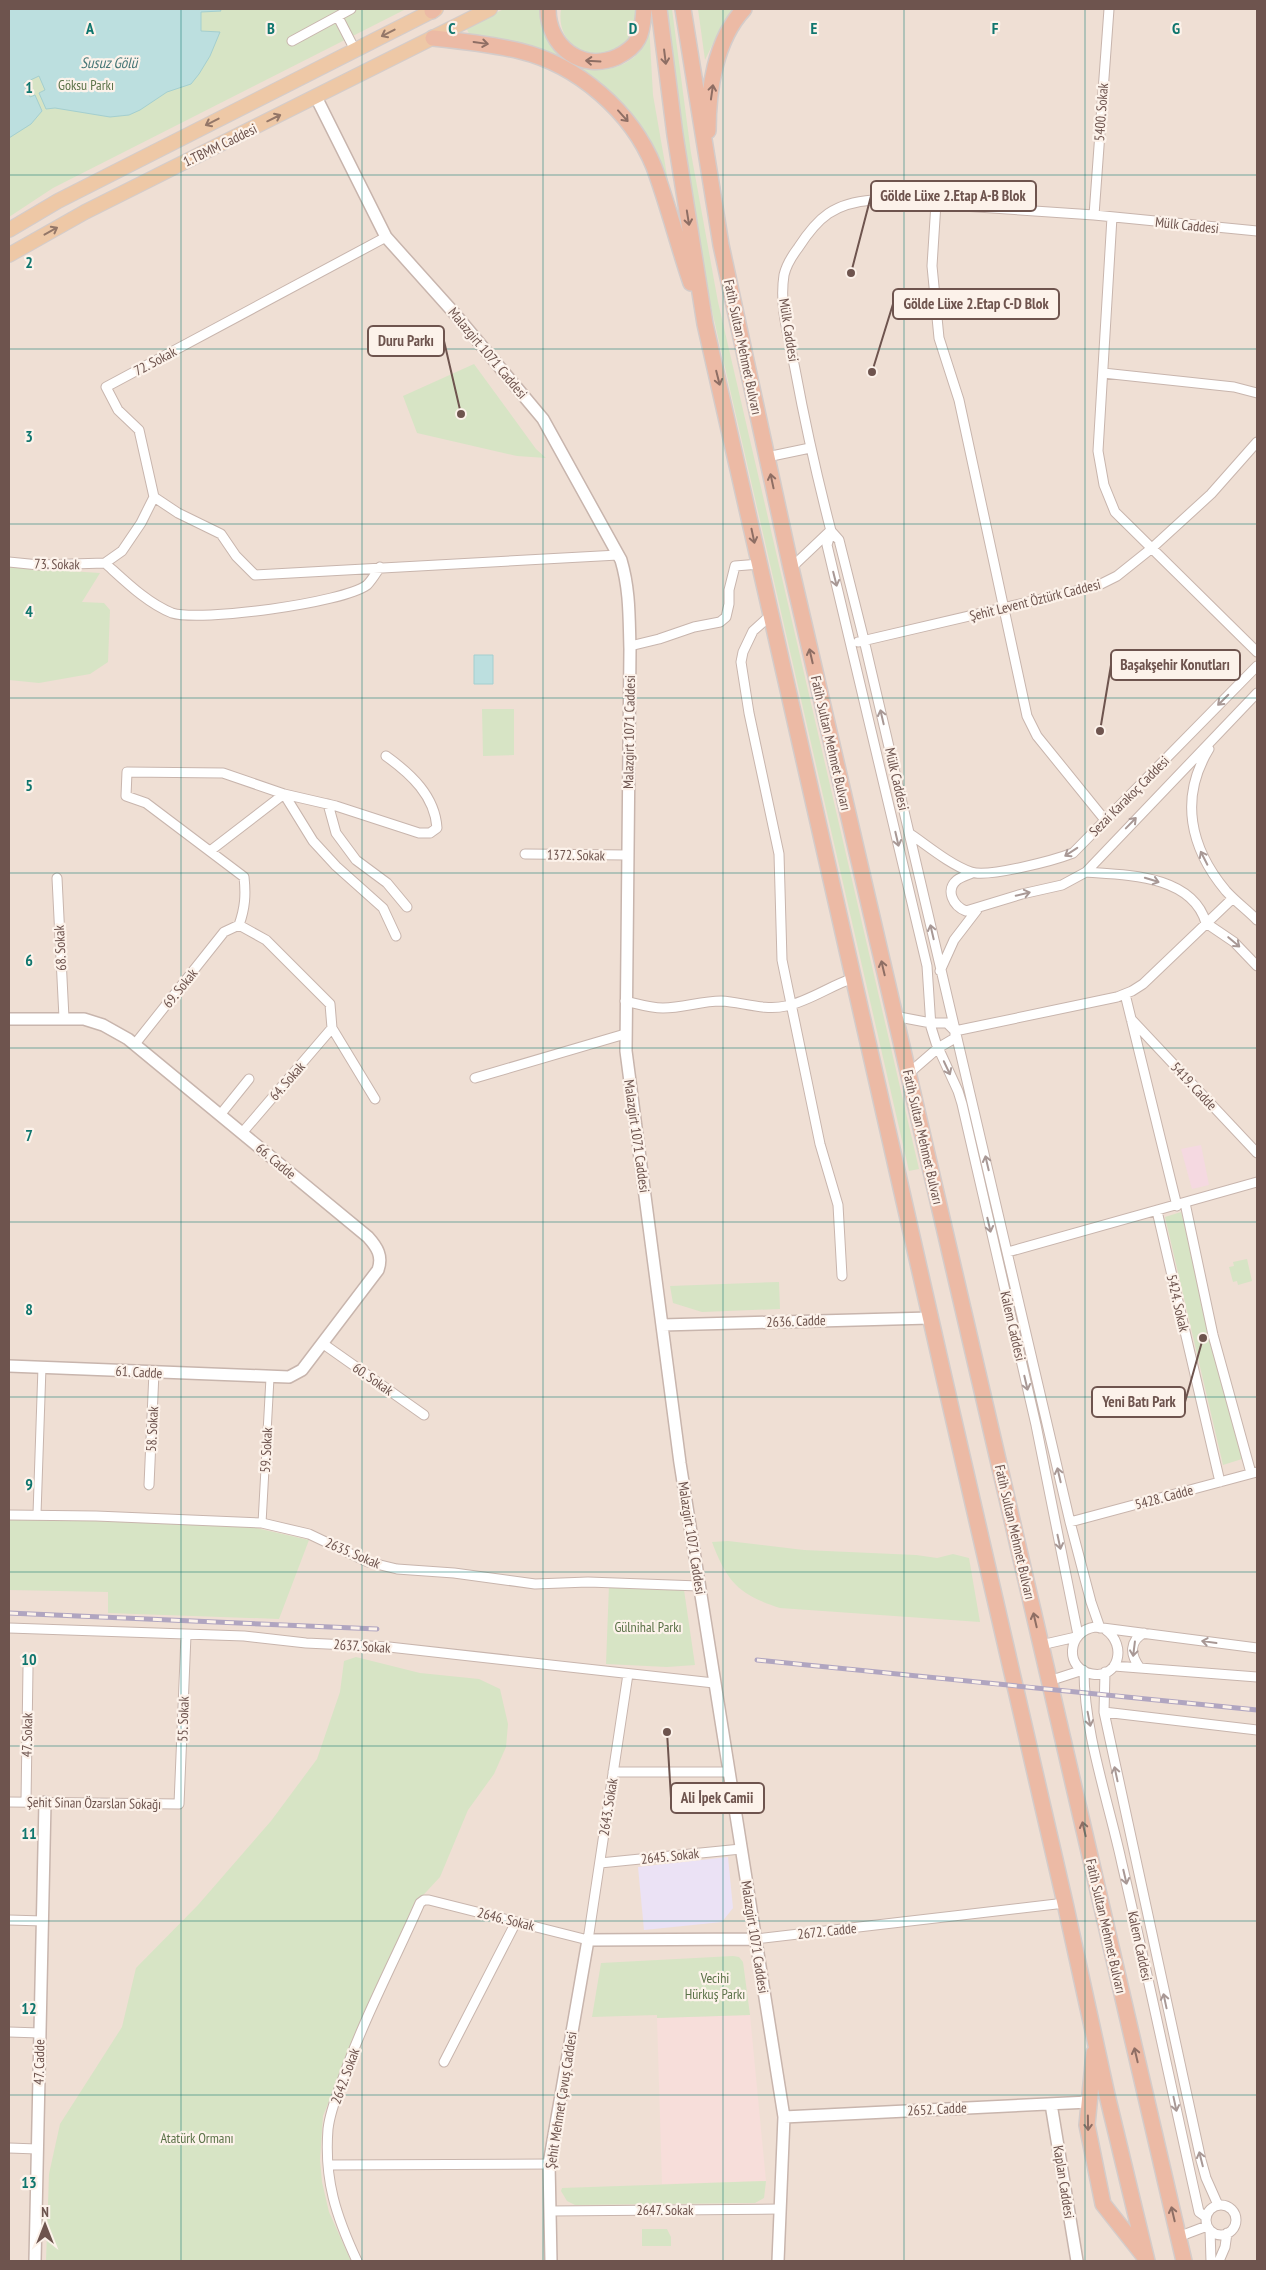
<svg xmlns="http://www.w3.org/2000/svg" width="1266" height="2270" font-family="'PT Sans Narrow',sans-serif">
	<style>
		.residential { fill: #efdfd4 }
		.commercial { fill: #f7deda }
		.education { fill: #ebe2f5 }
		.medical { fill: #f5d9e1 }
		.green { fill: #d7e4c5 }
		.water { fill: #bcdfdf; stroke: #a4cfcf }
		.lines { fill: none; stroke-linecap: round; stroke-linejoin: round }
		.pedestrian-casing { stroke: #c8b5ad; stroke-width: 9 }
		.minor-casing { stroke: #c8b5ad; stroke-width: 11 }
		.tertiary-casing { stroke: #c8b5ad; stroke-width: 14 }
		.primary-casing { stroke: #d4ccca; stroke-width: 16 }
		.trunk-casing { stroke: #d4ccca; stroke-width: 18 }
		.pedestrian { stroke: #fff; stroke-width: 7 }
		.minor { stroke: #fff; stroke-width: 9 }
		.tertiary { stroke: #fff; stroke-width: 11 }
		.primary { stroke: #eec8a6; stroke-width: 14 }
		.trunk { stroke: #ecbaa5; stroke-width: 15 }
		.rail-casing { stroke: #b0a5c0; stroke-width: 5 }
		.rail { stroke: #fcf2ea; stroke-width: 3; stroke-dasharray: 9; stroke-linecap: butt }
		.oneway { stroke: #947768 }
		.oneway2 { stroke: #8e6e64 }
		.oneway3 { stroke: #a89895 }
		.grid { fill: none; stroke: #0f766e; stroke-width: 1; stroke-opacity: 0.55 }
		.labels { text-anchor: middle; stroke-width: 4.5; stroke-linejoin: round; paint-order: stroke }
		.park-label { font-size: 14px; fill: #5b7248; stroke: #fcf2ea }
		.street-label { font-size: 14px; fill: #6e544e; stroke: #fcf2ea }
		.water-label { font-size: 15px; font-style: italic; fill: #477777; stroke: #fcf2ea }
		.grid-label { font-size: 16px; text-anchor: middle; font-weight: bold; fill: #0f766e; stroke: #fcf2ea; stroke-width: 4.5; stroke-linejoin: round; paint-order: stroke }
		.leader { fill: none; stroke: #6e544e; stroke-width: 2 }
		.callout-dot { fill: #6e544e; stroke: #fcf2ea; stroke-width: 2 }
		.callout { fill: #fcf2ea; stroke: #6e544e; stroke-width: 2 }
		.callout-label { font-size: 15px; text-anchor: middle; font-weight: bold; fill: #6e544e }
	</style>
	<rect width="100%" height="100%" fill="#f9eee5"/>
	<path class="residential" d="M9,9H1257V2261H9Z"/>
	<path class="commercial" d="M750,2015L766,2181L662,2184L657,2018Z"/>
	<path class="education" d="M728,1857L733,1908L722,1922L644,1930L638,1867Z"/>
	<path class="medical" d="M1201,1145L1209,1185L1192,1189L1181,1149Z"/>
	<path class="green" d="M9,9H406L53,188L9,217Z
		M504,9H543C546,23 547,41 558,53C580,77 625,75 643,47C647,40 648,32 649,24L653,95L671,198L615,100L494,40V37L470,36L466,27Z
		M561,9H638C636,17 636,28 632,35C610,71 554,54 561,9Z
		M666,9H672L691,153L718,302L919,1169L909,1171L710,302L690,193Z
		M698,9H734L720,29L705,60Z
		M474,364L536,449L546,458L517,456L417,433L403,396Z
		M9,567L100,573L82,602L104,603L110,610L108,662L90,674L39,683L9,680Z
		M482,709H514V755L483,756Z
		M1181,1212L1242,1459L1223,1465L1165,1217Z
		M1247,1259L1252,1281L1238,1285L1237,1281L1233,1282L1229,1267L1234,1266L1233,1262Z
		M779,1282L780,1309L702,1312L673,1303L670,1286Z
		M31,1519L247,1526L309,1540L279,1619L108,1613V1592L9,1590V1520Z
		M728,1541L804,1550L916,1555L937,1558L953,1554L969,1558L980,1622L780,1608C739,1595 727,1582 712,1542Z
		M609,1585L684,1590L695,1665L667,1667L606,1664Z
		M356,1657L420,1673L479,1679L500,1689L508,1724L506,1747L494,1774L468,1810L440,1877L415,1904L357,2032L323,2116L320,2160L322,2182L329,2212L351,2261H46L49,2174L60,2124L122,2027L136,1968L198,1905L271,1821L317,1759L340,1692L344,1661Z
		M733,1956L739,1957L743,1962L750,2015L657,2018V2015L592,2017L601,1963Z
		M766,2181L764,2198L755,2203L575,2205L567,2201L561,2191L562,2188Z
		M642,2229H667L671,2237V2246H642Z"/>
	<path class="water" d="M9,9H220L221,11L201,12V31L220,32L210,56L199,74L191,84L167,92L140,110L129,115L110,117L55,108L46,109L39,93L45,90L39,76L24,83L30,97L35,95L42,111L31,124L9,138Z
		M474,655H493V684H474Z"/>
	<g class="lines">
		<g class="pedestrian-casing">
			<path id="pedestrian" d="M37,1514L42,1367
				M262,1523L270,1378"/>
		</g>
		<g class="minor-casing">
			<path id="minor" d="M338,17L355,50
				M292,41L351,9
				M936,203L932,266L939,338L959,400L1027,716L1037,736L1105,820
				M1094,215L1109,9
				M1112,217L1098,451L1104,485L1115,512L1257,652
				M1103,373L1234,387L1257,393
				M767,457L810,448
				M154,497L178,513L221,534L236,556L255,575L618,555
				M831,531L839,540L864,640L1070,1522L1091,1602L1100,1628
				M9,562L39,565L105,563
				M105,563L122,551L141,523L154,497L139,430L118,410L106,387L386,237
				M105,563C125,581 147,603 172,613C200,622 343,603 367,585C372,580 376,573 380,567
				M791,568L830,531
				M772,614L753,631L743,652L741,662L749,713L779,854L782,960L820,1144L838,1205L842,1276
				M858,642L1097,586L1117,576L1152,548L1211,494L1257,442
				M630,646L659,639L694,627L720,622L726,617L729,604V590L735,566L760,564
				M1209,749C1179,798 1190,848 1226,891C1235,901 1247,910 1257,920
				M328,804L336,833L356,860L387,883L407,907
				M909,833C928,846 949,864 971,872C988,878 1055,860 1073,853L1257,666
				M210,851L284,794L313,841L336,866L383,908L396,936
				M525,854L627,855
				M1086,872C1127,875 1192,875 1206,923L1234,942L1257,966
				M972,873C968,875 961,877 957,880C945,890 953,906 966,911L1022,894L1062,885L1086,872L1257,693
				M57,878L64,1018
				M239,925C245,908 246,895 244,877L146,803L126,796L127,772L223,773L284,794L336,806L419,833H430L437,828C435,796 411,774 386,756
				M940,971L954,940L977,910
				M1125,994L1177,1206
				M625,1001C638,1004 650,1008 663,1008C683,1008 701,1001 721,1001C742,1002 764,1011 786,1006C810,1001 831,985 854,978
				M894,1016L931,1023H947L955,1031V1038L938,1048L908,1074
				M1131,1019L1257,1153
				M955,1031L1117,997L1132,991L1143,984L1233,898
				M135,1044L224,932L239,925L266,940L330,1004L332,1028L375,1099
				M475,1078L625,1034
				M220,1115L249,1079
				M242,1133L332,1028
				M1185,1203L1213,1335L1251,1473
				M1157,1211L1220,1482
				M1008,1252L1257,1182
				M322,1343L424,1415
				M149,1485L154,1372
				M9,1515L96,1516L262,1523L309,1534L368,1562L397,1569L454,1573L535,1584L588,1582L699,1586
				M1070,1522L1257,1472
				M9,1628L244,1636L306,1643L389,1647L714,1683
				M1106,1630C1127,1645 1119,1679 1092,1674C1064,1669 1067,1631 1095,1627L1257,1648
				M1078,1635L1036,1425L962,1104L958,1091L936,1043L931,1027L927,966L827,545L831,531C817,477 805,423 795,369C789,338 779,307 784,275C786,266 792,256 798,248C818,217 834,203 873,200L1094,215L1257,231
				M1041,1645L1076,1637
				M1114,1666L1257,1677
				M1140,1668C1130,1655 1129,1641 1144,1633
				M1084,1671C1084,1733 1109,1803 1122,1864C1149,1980 1173,2096 1199,2212L1206,2217
				M1105,1672L1104,1712L1201,2160L1206,2178L1218,2205
				M1049,1681L1083,1670
				M1104,1712L1257,1730
				M613,1772H729
				M9,1802L179,1804L186,1635
				M26,1802L28,1668
				M600,1863L741,1849
				M9,1920L43,1921
				M756,1939L1065,1903
				M9,2032L40,2033
				M444,2062L516,1922
				M9,2148L37,2149
				M329,2165L549,2164
				M1206 2220a15 15 0 1 1 30 0a15 15 0 1 1-30 0Z
				M550,2211L780,2209
				M1210,2230L1211,2261
				M1178,2237L1207,2226
				M357,2261C336,2216 324,2180 328,2129C330,2112 336,2097 342,2081C363,2020 394,1962 420,1903L424,1900H429L588,1940L628,1674
				M1219,2261L1225,2247L1227,2233"/>
		</g>
		<g class="tertiary-casing">
			<path id="tertiary" d="M316,97L386,237L455,314L543,419L621,560C630,590 629,619 630,649L626,1051L680,1463L784,2117L778,2261
				M9,1019H84L103,1025L128,1039L368,1237C377,1247 383,1256 378,1270L302,1370L289,1377L9,1366
				M662,1325L930,1318
				M1051,2104L1077,2261
				M784,2117L1089,2102
				M35,2261L45,1802
				M551,2261L549,2164L588,1940L756,1939"/>
		</g>
		<g class="primary-casing">
			<path id="primary" d="M9,230L58,201L436,9
				M9,255L85,212L490,9"/>
		</g>
		<g class="trunk-casing">
			<path id="trunk" d="M548,9C548,47 582,72 617,57C625,53 634,47 638,39C643,30 643,19 644,9
				M659,9L675,135L705,324L945,1382L1065,1903L1107,2095L1147,2261
				M683,9L721,245L791,568L1184,2261
				M432,11L434,9
				M433,38C462,41 491,44 520,51C578,65 632,112 654,167C668,205 678,245 691,283
				M708,131C708,91 715,40 744,9
				M1094,2053L1087,2125L1103,2204L1144,2256"/>
		</g>
		<use href="#pedestrian" class="pedestrian"/>
		<use href="#minor" class="minor"/>
		<use href="#tertiary" class="tertiary"/>
		<use href="#primary" class="primary"/>
		<use href="#trunk" class="trunk"/>
		<g class="rail-casing">
			<path id="rail" d="M9,1613L377,1629
				M757,1660L1257,1710"/>
		</g>
		<use href="#rail" class="rail"/>
	</g>
	<defs><path id="oneway-shaft" d="M-6 0H5M1.5-3L5.5 0L1.5 3" fill="none" stroke-width="1.6" stroke-linecap="round" stroke-linejoin="round" transform="scale(1.25)"/></defs>
	<g class="oneway">
		<use href="#oneway-shaft" transform="translate(388 33) rotate(153)"/>
		<use href="#oneway-shaft" transform="translate(274 118) rotate(-26)"/>
		<use href="#oneway-shaft" transform="translate(212 122) rotate(153)"/>
		<use href="#oneway-shaft" transform="translate(51 231) rotate(-29)"/>
	</g>
	<g class="oneway2">
		<use href="#oneway-shaft" transform="translate(481 43) rotate(8)"/>
		<use href="#oneway-shaft" transform="translate(665 57) rotate(83)"/>
		<use href="#oneway-shaft" transform="translate(593 61) rotate(-177)"/>
		<use href="#oneway-shaft" transform="translate(712 92) rotate(-82)"/>
		<use href="#oneway-shaft" transform="translate(623 116) rotate(48)"/>
		<use href="#oneway-shaft" transform="translate(688 218) rotate(81)"/>
		<use href="#oneway-shaft" transform="translate(718 378) rotate(76)"/>
		<use href="#oneway-shaft" transform="translate(772 481) rotate(-102)"/>
		<use href="#oneway-shaft" transform="translate(753 536) rotate(78)"/>
		<use href="#oneway-shaft" transform="translate(811 656) rotate(-103)"/>
		<use href="#oneway-shaft" transform="translate(883 968) rotate(-103)"/>
		<use href="#oneway-shaft" transform="translate(1035 1620) rotate(-103)"/>
		<use href="#oneway-shaft" transform="translate(1084 1829) rotate(-103)"/>
		<use href="#oneway-shaft" transform="translate(1136 2055) rotate(-103)"/>
		<use href="#oneway-shaft" transform="translate(1088 2123) rotate(89)"/>
		<use href="#oneway-shaft" transform="translate(1173 2214) rotate(-103)"/>
	</g>
	<g class="oneway3">
		<use href="#oneway-shaft" transform="translate(835 579) rotate(76)"/>
		<use href="#oneway-shaft" transform="translate(1223 700) rotate(135)"/>
		<use href="#oneway-shaft" transform="translate(882 717) rotate(-103)"/>
		<use href="#oneway-shaft" transform="translate(1131 823) rotate(-46)"/>
		<use href="#oneway-shaft" transform="translate(897 839) rotate(77)"/>
		<use href="#oneway-shaft" transform="translate(1071 852) rotate(147)"/>
		<use href="#oneway-shaft" transform="translate(1204 858) rotate(-117)"/>
		<use href="#oneway-shaft" transform="translate(1152 880) rotate(17)"/>
		<use href="#oneway-shaft" transform="translate(1023 894) rotate(-14)"/>
		<use href="#oneway-shaft" transform="translate(932 932) rotate(-103)"/>
		<use href="#oneway-shaft" transform="translate(1234 942) rotate(40)"/>
		<use href="#oneway-shaft" transform="translate(947 1068) rotate(65)"/>
		<use href="#oneway-shaft" transform="translate(987 1163) rotate(-103)"/>
		<use href="#oneway-shaft" transform="translate(989 1225) rotate(77)"/>
		<use href="#oneway-shaft" transform="translate(1026 1383) rotate(77)"/>
		<use href="#oneway-shaft" transform="translate(1059 1475) rotate(-103)"/>
		<use href="#oneway-shaft" transform="translate(1059 1542) rotate(78)"/>
		<use href="#oneway-shaft" transform="translate(1209 1642) rotate(-172)"/>
		<use href="#oneway-shaft" transform="translate(1134 1649) rotate(97)"/>
		<use href="#oneway-shaft" transform="translate(1089 1719) rotate(79)"/>
		<use href="#oneway-shaft" transform="translate(1116 1774) rotate(-102)"/>
		<use href="#oneway-shaft" transform="translate(1125 1877) rotate(77)"/>
		<use href="#oneway-shaft" transform="translate(1165 2001) rotate(-102)"/>
		<use href="#oneway-shaft" transform="translate(1175 2104) rotate(78)"/>
		<use href="#oneway-shaft" transform="translate(1201 2159) rotate(-104)"/>
	</g>
	<path class="grid" d="M181,9V2261M362,9V2261M543,9V2261M723,9V2261M904,9V2261M1085,9V2261M9,175H1257M9,349H1257M9,524H1257M9,698H1257M9,873H1257M9,1048H1257M9,1222H1257M9,1397H1257M9,1572H1257M9,1746H1257M9,1921H1257M9,2095H1257"/>
	<g class="labels">
		<g class="park-label">
			<text x="86" y="90">Göksu Parkı</text>
			<text x="648" y="1632">Gülnihal Parkı</text>
			<text x="715" y="1983">Vecihi<tspan x="715" dy="16">Hürkuş Parkı</tspan></text>
			<text x="197" y="2143">Atatürk Ormanı</text>
		</g>
		<g class="street-label">
			<text transform="translate(1101 112) rotate(-86)" y="5">5400. Sokak</text>
			<text transform="translate(220 145) rotate(-26)" y="5">1.TBMM Caddesi</text>
			<text transform="translate(1187 225) rotate(6)" y="5">Mülk Caddesi</text>
			<text transform="translate(789 330) rotate(81)" y="5">Mülk Caddesi</text>
			<text transform="translate(743 347) rotate(78)" y="5">Fatih Sultan Mehmet Bulvarı</text>
			<text transform="translate(488 353) rotate(50)" y="5">Malazgirt 1071 Caddesi</text>
			<text transform="translate(155 361) rotate(-28)" y="5">72. Sokak</text>
			<text transform="translate(57 564) rotate(1)" y="5">73. Sokak</text>
			<text transform="translate(1035 600) rotate(-14)" y="5">Şehit Levent Öztürk Caddesi</text>
			<text transform="translate(629 732) rotate(-89)" y="5">Malazgirt 1071 Caddesi</text>
			<text transform="translate(831 743) rotate(77)" y="5">Fatih Sultan Mehmet Bulvarı</text>
			<text transform="translate(897 779) rotate(77)" y="5">Mülk Caddesi</text>
			<text transform="translate(1129 796) rotate(-45)" y="5">Sezai Karakoç Caddesi</text>
			<text transform="translate(576 855) rotate(1)" y="5">1372. Sokak</text>
			<text transform="translate(60 948) rotate(-93)" y="5">68. Sokak</text>
			<text transform="translate(180 988) rotate(-51)" y="5">69. Sokak</text>
			<text transform="translate(287 1081) rotate(-49)" y="5">64. Sokak</text>
			<text transform="translate(1194 1086) rotate(47)" y="5">5419. Cadde</text>
			<text transform="translate(637 1136) rotate(82)" y="5">Malazgirt 1071 Caddesi</text>
			<text transform="translate(923 1137) rotate(77)" y="5">Fatih Sultan Mehmet Bulvarı</text>
			<text transform="translate(276 1161) rotate(40)" y="5">66. Cadde</text>
			<text transform="translate(1178 1303) rotate(77)" y="5">5424. Sokak</text>
			<text transform="translate(796 1321) rotate(-2)" y="5">2636. Cadde</text>
			<text transform="translate(1013 1326) rotate(77)" y="5">Kalem Caddesi</text>
			<text transform="translate(139 1372) rotate(3)" y="5">61. Cadde</text>
			<text transform="translate(373 1379) rotate(35)" y="5">60. Sokak</text>
			<text transform="translate(152 1429) rotate(-87)" y="5">58. Sokak</text>
			<text transform="translate(266 1450) rotate(-87)" y="5">59. Sokak</text>
			<text transform="translate(1164 1497) rotate(-15)" y="5">5428. Cadde</text>
			<text transform="translate(1015 1532) rotate(77)" y="5">Fatih Sultan Mehmet Bulvarı</text>
			<text transform="translate(692 1538) rotate(81)" y="5">Malazgirt 1071 Caddesi</text>
			<text transform="translate(353 1553) rotate(23)" y="5">2635. Sokak</text>
			<text transform="translate(362 1646) rotate(4)" y="5">2637. Sokak</text>
			<text transform="translate(183 1719) rotate(-88)" y="5">55. Sokak</text>
			<text transform="translate(27 1735) rotate(-89)" y="5">47. Sokak</text>
			<text transform="translate(94 1803) rotate(1)" y="5">Şehit Sinan Özarslan Sokağı</text>
			<text transform="translate(608 1807) rotate(-81)" y="5">2643. Sokak</text>
			<text transform="translate(670 1856) rotate(-6)" y="5">2645. Sokak</text>
			<text transform="translate(506 1919) rotate(14)" y="5">2646. Sokak</text>
			<text transform="translate(1106 1926) rotate(77)" y="5">Fatih Sultan Mehmet Bulvarı</text>
			<text transform="translate(827 1931) rotate(-6)" y="5">2672. Cadde</text>
			<text transform="translate(755 1937) rotate(81)" y="5">Malazgirt 1071 Caddesi</text>
			<text transform="translate(1140 1946) rotate(78)" y="5">Kalem Caddesi</text>
			<text transform="translate(39 2062) rotate(-89)" y="5">47. Cadde</text>
			<text transform="translate(345 2076) rotate(-70)" y="5">2642. Sokak</text>
			<text transform="translate(561 2100) rotate(-81)" y="5">Şehit Mehmet Çavuş Caddesi</text>
			<text transform="translate(937 2109) rotate(-3)" y="5">2652. Cadde</text>
			<text transform="translate(1064 2182) rotate(81)" y="5">Kaplan Caddesi</text>
			<text x="665" y="2215">2647. Sokak</text>
		</g>
		<g class="water-label">
			<text x="109" y="68">Susuz Gölü</text>
		</g>
	</g>
	<g class="grid-label">
		<text x="90" y="34">A</text>
		<text x="271" y="34">B</text>
		<text x="452" y="34">C</text>
		<text x="633" y="34">D</text>
		<text x="814" y="34">E</text>
		<text x="995" y="34">F</text>
		<text x="1176" y="34">G</text>
		<text x="29" y="93">1</text>
		<text x="29" y="268">2</text>
		<text x="29" y="442">3</text>
		<text x="29" y="617">4</text>
		<text x="29" y="791">5</text>
		<text x="29" y="966">6</text>
		<text x="29" y="1141">7</text>
		<text x="29" y="1315">8</text>
		<text x="29" y="1490">9</text>
		<text x="29" y="1665">10</text>
		<text x="29" y="1839">11</text>
		<text x="29" y="2014">12</text>
		<text x="29" y="2188">13</text>
	</g>
	<path class="leader" d="M851 273L871 196M872 372L893 304M461 414L444 341M1100 731L1111 665M1203 1338L1185 1402M667 1732L671 1798"/>
	<g class="callout-dot">
		<circle cx="851" cy="273" r="5"/>
		<circle cx="872" cy="372" r="5"/>
		<circle cx="461" cy="414" r="5"/>
		<circle cx="1100" cy="731" r="5"/>
		<circle cx="1203" cy="1338" r="5"/>
		<circle cx="667" cy="1732" r="5"/>
	</g>
	<g class="callout">
		<rect x="871" y="181" width="165" height="30" rx="5"/>
		<rect x="893" y="289" width="166" height="30" rx="5"/>
		<rect x="368" y="326" width="76" height="30" rx="5"/>
		<rect x="1111" y="650" width="129" height="30" rx="5"/>
		<rect x="1092" y="1387" width="93" height="30" rx="5"/>
		<rect x="671" y="1783" width="93" height="30" rx="5"/>
	</g>
	<g class="callout-label">
		<text x="953" y="201">Gölde Lüxe 2.Etap A-B Blok</text>
		<text x="976" y="309">Gölde Lüxe 2.Etap C-D Blok</text>
		<text x="406" y="346">Duru Parkı</text>
		<text x="1175" y="670">Başakşehir Konutları</text>
		<text x="1139" y="1407">Yeni Batı Park</text>
		<text x="717" y="1803">Ali İpek Camii</text>
	</g>
	<rect width="1266" height="2270" fill="none" stroke="#6e544e" stroke-width="20"/>
	<g transform="translate(45 2225)" stroke="#fcf2ea" stroke-width="4" paint-order="stroke">
	<path d="M0-4L9 19L0 12L-9 19Z" fill="#6e544e"/>
	<text y="-8" font-size="14" font-weight="bold" text-anchor="middle" fill="#6e544e">N</text>
	</g>
</svg>
